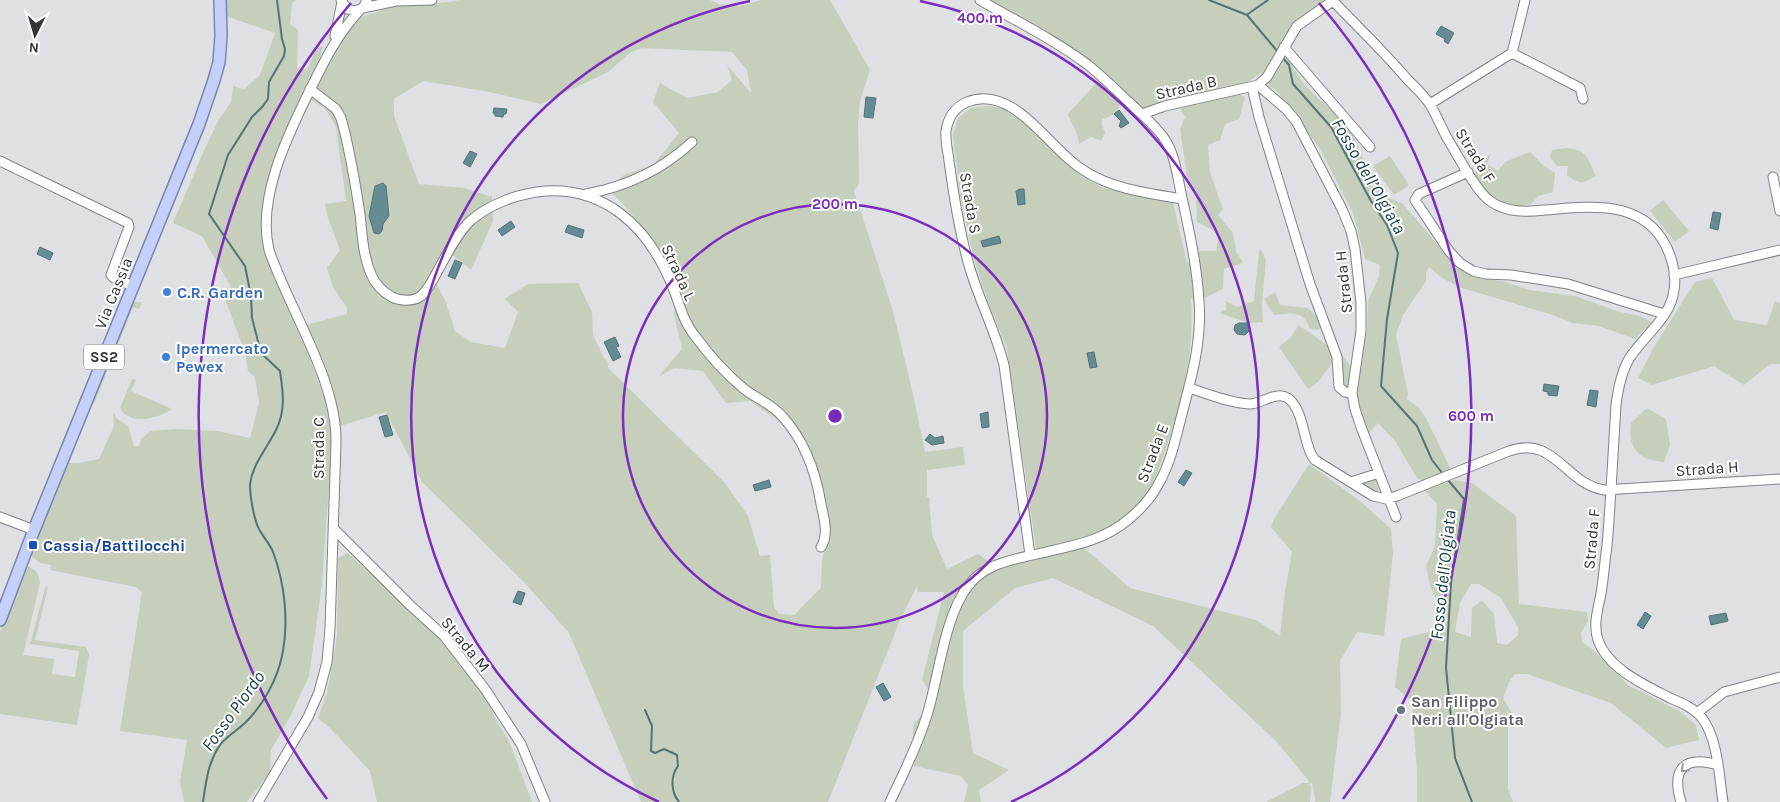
<svg xmlns="http://www.w3.org/2000/svg" width="1780" height="802" font-family="Karla,sans-serif">
	<style>
		.green { fill: #c5cfbc; fill-rule: evenodd }
		.water { fill: #648d93; stroke: #557277 }
		.lines { fill: none; stroke-linecap: round; stroke-linejoin: round }
		.stream { stroke: #557277; stroke-width: 2 }
		.minor-casing { stroke: #808285; stroke-width: 11 }
		.major-casing { stroke: #7985b1; stroke-width: 14 }
		.minor { stroke: #fff; stroke-width: 9 }
		.major { stroke: #c5d0f8; stroke-width: 11 }
		.oneway { stroke: #999a9a }
		.ring { fill: none; stroke: #7b2cbf; stroke-width: 2.5 }
		.shop-dot { fill: #3f7fe0; stroke: #fff; stroke-width: 2 }
		.transit-dot { fill: #1a4fb4; stroke: #fff; stroke-width: 2 }
		.worship-dot { fill: #6b7280; stroke: #fff; stroke-width: 2 }
		.labels { text-anchor: middle; stroke-width: 4; stroke-linejoin: round; paint-order: stroke }
		.shield { fill: #fff; stroke: #707172; stroke-width: 1 }
		.shield-label { font-size: 15px; font-weight: bold; fill: #333435 }
		.street-label { font-size: 16px; fill: #333435; stroke: #fff }
		.shop-label { font-size: 16px; font-weight: bold; fill: #366cbe; stroke: #fff; text-anchor: start }
		.transit-label { font-size: 16px; font-weight: bold; fill: #164399; stroke: #fff; text-anchor: start }
		.worship-label { font-size: 16px; font-weight: bold; fill: #5b616d; stroke: #fff; text-anchor: start }
		.water-label { font-size: 18px; font-style: italic; fill: #143d41; stroke: #fff }
		.centre { fill: #7b2cbf; stroke: #fff; stroke-width: 2.5 }
		.ring-label { font-size: 15px; text-anchor: middle; font-weight: bold; fill: #7b2cbf; stroke: #fff; stroke-width: 4; stroke-linejoin: round; paint-order: stroke }
	</style>
	<rect width="100%" height="100%" fill="#dee0e3"/>
	<path class="green" d="M225,0H296L292,3L290,24L298,30L297,68L307,70L317,46L323,47L312,82L293,114L275,168L265,248L273,273L311,361L330,413L333,429L322,584L309,676L291,715L271,750L270,772L247,802H184L180,781L187,740L120,731L142,592L136,587L50,570L51,565L40,563L31,556L67,463H79L99,459L114,426L113,412L117,419L128,426L134,446H139L141,439L151,431L175,429L217,431L250,438L259,403L255,377L248,371L245,352L222,291L231,287L202,236L173,223L205,148L218,121L231,102L233,86L244,89L260,75L275,33L225,16Z
		M460,0H710L719,4L741,6L761,0H830L870,70L860,101L858,124L859,184L854,191L893,311L913,394L925,452L963,447L965,465L927,470V497H929L932,535L947,569L978,554L997,568L1083,547L1130,588L1256,620L1280,636L1285,591L1292,552L1271,527L1274,519L1309,464L1360,501L1391,529L1393,554L1384,636L1357,632L1340,661L1341,712L1330,802H1315V798L1312,783L1309,784L1311,786L1310,802H1266L1303,783H1309L1308,780L1277,742L1153,626L1053,578L1015,588L963,631V687L973,753L1009,770L979,790L981,802H964L968,785L961,776L914,766L913,725L935,700L922,680L944,592H918L917,586L900,620L828,802H641L569,633L523,581L422,482L386,412L340,426L332,385L306,325L347,314V308L333,287L327,268L340,250L327,215L325,204L346,201L336,127L325,108L310,99L334,49L359,18L394,6L448,2ZM642,48L732,52L747,70L751,93L727,65L732,80L718,92L687,98L660,83L653,102L679,133L654,164L622,176L612,193L624,205L677,268L674,314L682,349L658,377L674,368L703,371L726,403L750,401L803,438L823,499L830,534L822,560L821,588L794,615L779,614L774,607L770,555L760,556L748,516L725,483L609,369L607,360L604,358L593,335L592,312L578,283L528,284L505,299L518,312L505,348L471,342L455,331L445,300L431,274L451,254L471,270L493,221L492,197L464,188L419,184L394,116V99L423,81L490,92L541,104L608,72L631,52Z
		M989,0H1326L1293,26L1287,57L1303,83L1325,105L1347,122L1365,163L1381,189L1389,198L1402,203L1442,249L1471,275L1505,282L1529,290L1575,296L1620,312L1640,316L1652,322L1635,339L1599,326L1573,323L1553,315L1462,288L1442,278L1429,267L1426,273V281L1403,315L1396,335L1408,394L1407,399L1419,408L1426,418L1451,470L1423,482L1417,478L1395,441L1378,423L1367,435L1355,397L1336,383L1343,370L1335,355L1341,353L1358,377L1367,332L1368,301L1379,276L1380,265L1365,259L1353,213L1319,147L1275,89L1268,86L1261,73L1249,81L1141,109L1114,80L1078,52Z
		M1099,80L1122,97C1119,110 1115,116 1102,119V125L1105,133L1101,141L1091,137L1079,144C1078,131 1072,126 1068,114Z
		M1222,89L1237,93L1245,97L1239,119L1225,124L1220,140L1208,145L1210,173L1223,209L1218,215L1233,233L1236,251L1243,263L1224,269L1223,289L1196,302L1191,298C1195,350 1182,404 1165,452C1158,470 1152,490 1139,504C1133,510 1124,519 1116,524C1094,538 1061,544 1036,548L1007,349L990,307L974,260L960,194L953,135L958,118L971,108L989,106L1005,109L1024,121L1080,175L1103,188L1173,203L1187,263L1189,262L1200,251H1216L1219,233L1197,222L1196,194L1187,176L1180,129L1185,117L1180,109Z
		M1566,148C1587,149 1588,159 1596,176C1581,184 1581,185 1567,175L1568,166H1557L1550,157L1552,150Z
		M1530,152L1544,166L1555,173L1553,192L1538,196L1531,204L1517,207L1503,203L1498,199L1486,194L1473,175L1491,153L1487,164L1498,171L1505,162Z
		M1390,156L1409,185L1394,195L1373,166Z
		M1663,200L1689,231L1675,242L1650,211Z
		M1261,250L1266,259L1262,304L1263,322L1249,323L1219,313L1226,310V301L1237,307L1254,301L1259,251Z
		M1712,278L1734,320L1767,325L1775,301L1780,304V364H1770L1744,385L1714,366L1652,385L1638,378L1654,347L1695,282Z
		M1275,292L1280,305L1308,308L1315,315L1324,314L1328,316L1329,324L1317,330L1310,329C1304,310 1291,313 1274,315L1264,299Z
		M132,302H142L139,309L133,307L94,404L92,403Z
		M1299,325L1328,346L1334,361L1318,382L1308,389L1279,347L1290,338Z
		M132,379L136,380L131,391L172,409C158,419 129,426 120,408Z
		M1647,408L1666,419L1670,445L1664,462C1637,459 1628,449 1631,423Z
		M1375,478L1379,492L1377,493L1360,485L1359,482Z
		M1454,480L1472,483L1516,516L1519,604L1587,612L1588,621L1581,633L1582,642L1592,649L1628,685L1679,711L1696,725L1699,740L1666,748L1611,703L1527,674H1515L1509,682L1503,698L1513,715L1508,727V789L1513,802H1417V772L1412,701L1395,687L1401,639L1428,632L1439,624V605L1430,586L1426,566L1435,546L1437,504L1424,490ZM1471,584H1479L1501,598L1518,627V635L1507,645L1497,643L1494,614L1482,600L1472,608L1471,637L1455,632L1460,603Z
		M348,553L473,666L496,720L509,741L532,802H377L370,771L331,729L318,718L327,693L337,636L338,558Z
		M26,566C36,569 39,573 40,583L23,655L54,659L52,674L75,677L79,651L30,644L46,585L48,588L35,640L86,647L89,655L77,725L0,714V632Z"/>
	<path class="water" d="M1441,26L1454,33L1448,44L1444,41L1445,39L1436,34Z
		M866,97L876,98L873,118L864,117Z
		M494,108L507,109L506,114H504L503,117L495,116V114L493,113Z
		M1119,110L1129,123L1121,128L1119,126L1121,121L1114,114Z
		M470,151L477,154L470,167L463,163Z
		M383,183L386,186L389,216L383,224L382,231L379,234L374,233L369,216L375,186Z
		M1020,189H1024L1025,204L1018,205L1016,191Z
		M1713,212L1721,213L1718,230L1710,228Z
		M511,221L515,227L502,236L498,230Z
		M568,225L584,230L582,238L565,232Z
		M999,236L1001,243L983,247L981,241Z
		M40,247L53,253L50,260L37,254Z
		M455,260L462,263L455,279L448,276Z
		M1239,323H1247L1250,330L1245,335L1237,334L1234,330L1235,325Z
		M615,337L619,346L616,347L621,357L613,361L604,342Z
		M1094,352L1097,367L1090,368L1087,353Z
		M1544,384L1559,386L1557,396L1548,395V392L1543,391Z
		M1590,390L1598,391L1596,407L1587,405Z
		M988,412L989,427L982,428L980,414Z
		M387,415L393,435L385,437L379,417Z
		M930,434L935,438L943,436L944,443L932,445L925,440Z
		M1186,470L1192,473L1184,486L1178,482Z
		M769,480L771,487L755,491L753,485Z
		M518,591L525,593L521,605L513,602Z
		M1645,612L1651,616L1643,629L1637,625Z
		M1726,613L1728,621L1711,625L1709,616Z
		M883,683L891,697L884,701L876,687Z"/>
	<g class="lines">
		<path class="stream" d="M1209,0L1247,15L1278,52
			M1248,14L1268,0
			M1282,57L1289,65L1293,84L1331,127L1371,201L1387,225L1398,253L1387,319L1381,386L1417,426L1432,460L1443,474
			M1448,480L1464,499L1451,583L1446,668L1455,758L1472,802
			M645,710L652,726L651,751L655,753L664,749L677,755L678,766C670,777 671,792 679,802
			M203,802C206,782 208,762 220,745C227,736 238,730 246,722C263,705 277,680 282,656C289,622 285,584 273,552C270,544 263,537 259,529C254,520 250,496 250,485C252,465 267,448 276,430C286,410 283,392 280,371L261,353L252,318L251,296L245,266L209,214L228,155L252,117L263,106L268,99L269,82L284,56L285,49L282,39L277,0"/>
		<g class="minor-casing">
			<path id="minor" d="M341,0L347,9L355,11L363,8L367,0
				M1525,0L1512,53L1580,88L1583,99
				M1333,1C1358,27 1384,52 1408,80C1416,88 1425,96 1431,106C1436,115 1441,126 1446,136C1453,148 1460,160 1467,172C1474,182 1480,194 1490,201C1507,213 1526,212 1545,210C1586,207 1636,199 1662,239C1671,253 1677,274 1674,290C1671,318 1643,336 1629,359C1621,373 1618,389 1616,405C1613,452 1611,499 1607,546C1605,559 1604,573 1602,587C1600,604 1592,622 1598,640C1608,669 1645,685 1670,698C1682,703 1694,708 1702,718C1718,739 1719,776 1723,802
				M363,8L396,1L432,0
				M335,36L342,2
				M1284,47L1370,147
				M1258,85L1286,109L1296,121L1342,209L1351,231L1355,249L1361,303V331L1352,393L1355,409L1361,427L1396,517
				M1252,87L1259,117L1310,284L1337,357L1339,387L1345,392L1352,393
				M310,89L336,109L341,118C350,149 355,182 360,214C362,233 363,256 371,274C375,284 383,292 392,297C400,301 413,302 421,296C428,290 432,281 436,274C446,256 455,237 469,222C489,204 519,193 546,191C604,188 645,225 668,276C678,296 681,319 695,336C709,355 725,373 743,388C755,398 772,404 782,416C804,440 816,473 821,504C824,518 829,535 821,547
				M1430,104L1512,53
				M1142,114L1165,106L1258,85L1267,77L1297,26L1334,0
				M0,161L128,223L129,227L111,275L114,278L133,286
				M1468,172L1419,194L1415,200L1449,251L1460,263L1473,271L1486,274L1511,275L1568,284L1664,314
				M1773,177L1780,211
				M586,194C625,187 662,170 692,142
				M1674,275L1780,250
				M1189,388C1209,394 1229,403 1250,404C1264,404 1282,384 1295,406C1305,421 1304,447 1315,460L1373,496L1386,499L1397,496L1509,451C1555,435 1564,483 1604,490L1780,479
				M1351,482L1379,473
				M0,517L34,530
				M333,528L410,605L444,636L485,689L521,744L545,802
				M1030,555L1004,365C996,333 981,304 971,272C960,237 954,198 949,161C948,151 945,141 946,131C948,118 955,107 967,102C982,96 997,99 1011,107C1033,120 1050,143 1070,160C1101,188 1142,192 1182,199
				M1697,713L1724,692L1780,677
				M258,802L308,717L319,692L327,662L330,629L336,442C337,380 289,309 269,250C257,199 286,139 308,94C324,62 335,37 360,10
				M890,802C903,774 918,745 927,715C939,677 944,617 968,586C984,565 1007,561 1032,555C1066,547 1101,543 1129,519C1141,509 1152,497 1159,483C1171,462 1176,437 1182,414C1192,376 1202,340 1199,301C1197,267 1190,235 1183,202C1178,182 1176,155 1164,138C1155,125 1142,115 1131,104C1117,91 1103,77 1088,65C1055,40 1016,21 980,0
				M1681,802C1671,769 1684,755 1718,765"/>
		</g>
		<g class="major-casing">
			<path id="major" d="M0,620L34,530L199,124L214,80L219,62L221,36L220,0"/>
		</g>
		<use href="#minor" class="minor"/>
		<use href="#major" class="major"/>
	</g>
	<defs><path id="oneway-chevron" d="M-2-3.5L2.5 0L-2 3.5" fill="none" stroke-width="1.6" stroke-linecap="round" stroke-linejoin="round" transform="scale(1.25)"/></defs>
	<use class="oneway" href="#oneway-chevron" transform="translate(1684 769) rotate(137)"/>
	<g class="ring">
		<circle cx="835" cy="416" r="212"/>
		<path d="M659 802A424 424 0 0 1 750 1M920 1A424 424 0 0 1 1011 802"/>
		<path d="M327 799A636 636 0 0 1 351 3M1319 3A636 636 0 0 1 1343 799"/>
	</g>
	<g class="shop-dot">
		<circle cx="167" cy="292" r="5"/>
		<circle cx="166" cy="357" r="5"/>
	</g>
	<rect class="transit-dot" x="28" y="540" width="10" height="10" rx="2.5"/>
	<circle class="worship-dot" cx="1401" cy="710" r="5"/>
	<g class="labels">
		<rect class="shield" x="84" y="344.5" width="40" height="25" rx="4"/>
		<g class="shield-label">
			<text x="104" y="362">SS2</text>
		</g>
		<g class="street-label">
			<text transform="translate(1186 87) rotate(-13)" y="6">Strada B</text>
			<text transform="translate(1476 155) rotate(58)" y="6">Strada F</text>
			<text transform="translate(971 203) rotate(80)" y="6">Strada S</text>
			<text transform="translate(679 272) rotate(65)" y="6">Strada L</text>
			<text transform="translate(1343 282) rotate(-96)" y="6">Strada H</text>
			<text transform="translate(113 293) rotate(-68)" y="6">Via Cassia</text>
			<text transform="translate(318 448) rotate(-90)" y="6">Strada C</text>
			<text transform="translate(1152 453) rotate(-69)" y="6">Strada E</text>
			<text transform="translate(1707 468) rotate(-4)" y="6">Strada H</text>
			<text transform="translate(1591 539) rotate(-85)" y="6">Strada F</text>
			<text transform="translate(466 644) rotate(50)" y="6">Strada M</text>
		</g>
		<g class="shop-label">
			<text x="177" y="298">C.R. Garden</text>
			<text x="176" y="354">Ipermercato<tspan x="176" dy="18">Pewex</tspan></text>
		</g>
		<g class="transit-label">
			<text x="43" y="551">Cassia/Battilocchi</text>
		</g>
		<g class="worship-label">
			<text x="1411" y="707">San Filippo<tspan x="1411" dy="18">Neri all'Olgiata</tspan></text>
		</g>
		<g class="water-label">
			<text transform="translate(1369 176) rotate(60)" y="6">Fosso dell’Olgiata</text>
			<text transform="translate(1443 575) rotate(-84)" y="6">Fosso dell’Olgiata</text>
			<text transform="translate(233 711) rotate(-54)" y="6">Fosso Piordo</text>
		</g>
	</g>
	<circle cx="835" cy="416" r="8" class="centre"/>
	<g class="ring-label">
		<text x="980" y="23">400 m</text>
		<text x="835" y="209">200 m</text>
		<text x="1471" y="421">600 m</text>
	</g>
	<g transform="translate(35 35) rotate(185)" stroke="#ffffff" stroke-width="4" paint-order="stroke">
	<path d="M0-4L9 19L0 12L-9 19Z" fill="#333435"/>
	<text y="-8" font-size="14" font-weight="bold" text-anchor="middle" fill="#333435">N</text>
	</g>
</svg>
